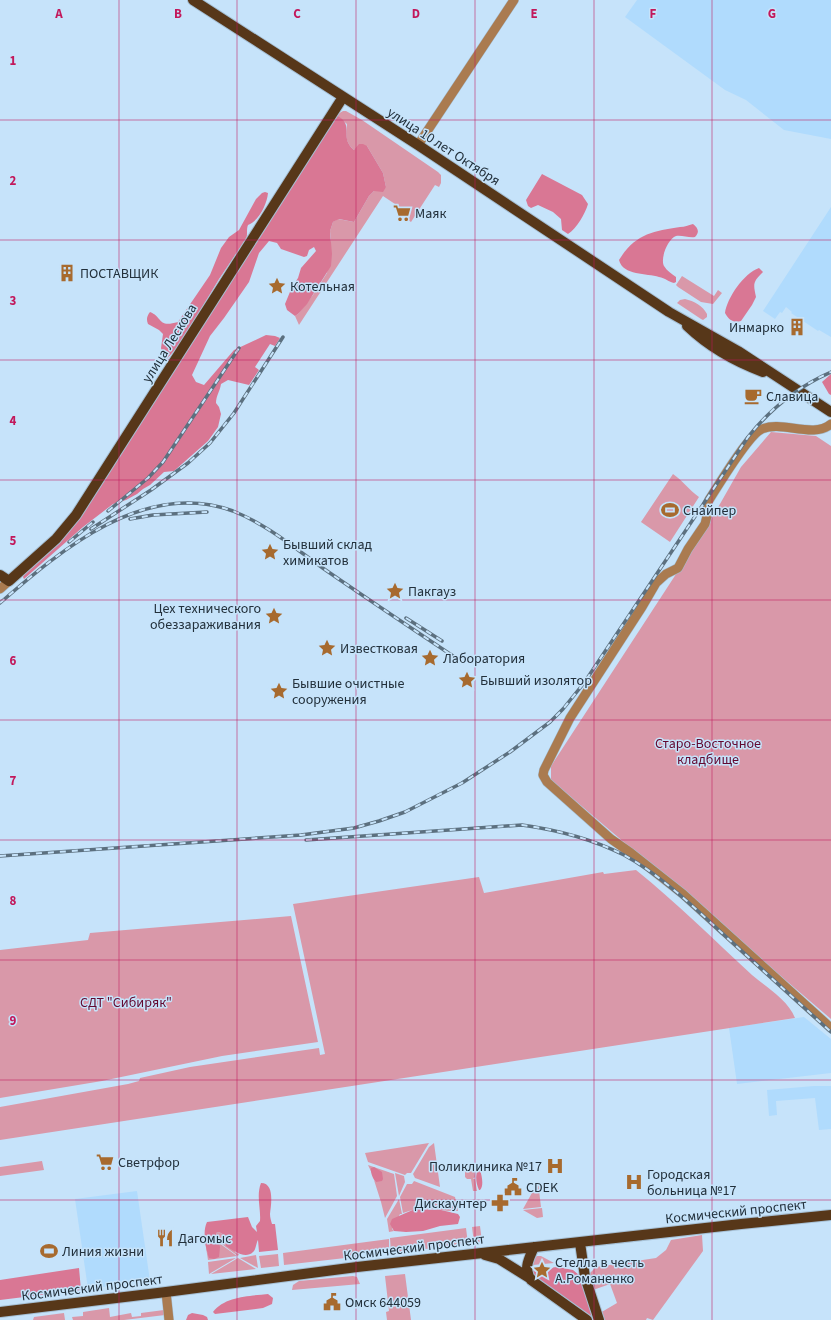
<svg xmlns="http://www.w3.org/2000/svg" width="831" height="1320" font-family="'Source Sans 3',sans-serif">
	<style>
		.built { fill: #b0dbfd }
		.green { fill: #d998a9 }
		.forest { fill: #d97794 }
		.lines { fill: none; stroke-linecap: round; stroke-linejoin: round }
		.minor-casing { stroke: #a5bfd4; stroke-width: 10 }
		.major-casing { stroke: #a5bfd4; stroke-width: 12 }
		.minor { stroke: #aa7b50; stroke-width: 9 }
		.major { stroke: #573719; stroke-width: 10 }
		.rail-casing { stroke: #5c707f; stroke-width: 3.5 }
		.rail { stroke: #c6e3fa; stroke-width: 2; stroke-dasharray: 6; stroke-linecap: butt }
		.grid { fill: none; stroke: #c2185b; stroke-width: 1; stroke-opacity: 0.55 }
		.labels { text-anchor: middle; stroke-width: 3; stroke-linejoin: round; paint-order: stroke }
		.street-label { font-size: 14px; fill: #22303b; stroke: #c6e3fa }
		.poi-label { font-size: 14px; fill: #22303b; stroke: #c6e3fa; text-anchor: start }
		.park-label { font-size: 14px; fill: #630830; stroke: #c6e3fa }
		.grid-label { font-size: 13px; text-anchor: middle; font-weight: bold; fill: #c2185b; stroke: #c6e3fa; stroke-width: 3; stroke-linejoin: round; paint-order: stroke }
	</style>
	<rect width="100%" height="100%" fill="#c6e3fa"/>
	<path class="built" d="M637,0H831V139L784,130L746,100L725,90L625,17Z
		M831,207V337L819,330L818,331L791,313L792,312L786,307L782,313L780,312L775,319L763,311Z
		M804,1017L831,1039V1073L737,1084L729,1028Z
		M814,1086H831V1129L819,1130L815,1098L776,1101L777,1115L769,1116L767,1090Z
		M137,1191L150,1281L88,1289L75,1199Z"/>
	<path class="green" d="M343,111H346L362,120L438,172L441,175V183L439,187L435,185L411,222L401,215L404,210L383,196L299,325L295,316L298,314L313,295L327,273L331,239L330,231L333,222L338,219L354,222L369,196L374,191L386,187L383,173L367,146L357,148L354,150C345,142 346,136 347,124L336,115Z
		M682,276L714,296L718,290L722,293L713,304L701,302L678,287L676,285Z
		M685,299C694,301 703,306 707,314V317L703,320L701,319L677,303L680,300Z
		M771,432L816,436L831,446V1019L551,780V766L708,525L741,467Z
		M673,474C683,481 689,490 699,497L670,542L641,522Z
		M636,870C677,903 714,940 752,975C767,988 788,1000 795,1018L0,1140V1107L128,1084L139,1081L140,1078L190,1067L319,1048L320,1055L325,1054L293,904L479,877L484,893L603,872L604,874Z
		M291,916L318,1042L222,1056L102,1081L0,1098V950L88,940L90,933Z
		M429,1143L411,1173H407L405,1175L368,1162L365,1153Z
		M434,1143L440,1187L415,1178L413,1174L429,1147Z
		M42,1161L44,1170L0,1176V1167Z
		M368,1165L394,1174L397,1196L385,1218L381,1202L374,1180L376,1182Z
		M467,1168H471L474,1170L475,1177L473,1179H475L477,1191H473L471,1179H467L465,1177V1171Z
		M395,1173L404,1176L405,1182L399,1196Z
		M414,1181L455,1197L458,1211C444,1212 429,1206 416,1209C411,1210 407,1212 403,1213L400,1197L407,1184H412Z
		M538,1182L541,1207L523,1209Z
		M399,1199L402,1214H400L392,1229L394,1231L389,1232L387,1219Z
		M542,1208L543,1217L537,1218L523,1210Z
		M480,1226L482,1242L474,1243L472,1227Z
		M466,1228L468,1244L391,1253L390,1238Z
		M219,1232L226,1236L236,1253L239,1254L238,1256L219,1242L216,1233Z
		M204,1235L208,1254L219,1257V1243L237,1256L208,1260Z
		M702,1235L703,1251L653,1320L647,1318L646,1320H603L600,1313L617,1303L610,1284L593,1290L588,1277L590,1273L596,1267L656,1258L666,1250L671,1240Z
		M389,1239V1248L354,1253V1257L284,1265L283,1253Z
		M278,1254L279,1266L261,1268L259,1256Z
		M256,1255L258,1268L240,1258Z
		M537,1256H541L554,1263L533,1265L530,1262Z
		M236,1258L209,1274L208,1262Z
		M238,1258L256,1269L211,1274Z
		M405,1274L411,1320H387L386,1312L389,1311L385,1276Z
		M353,1276L357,1277L360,1284L292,1290L293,1285L299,1281Z
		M109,1308L110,1317L131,1313L132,1317L141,1316V1313L164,1310L165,1315L124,1320H73L72,1317L83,1316V1312Z
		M64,1313L65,1320H33L34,1317Z"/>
	<path class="forest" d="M336,115C356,125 338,136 354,150L359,144H363L367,146L383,173L386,187L383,192L374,191L369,196L354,222L339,219L333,222L330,231L332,254L331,266L307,304L298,314L295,316L287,310L285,304L292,287L298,278L301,268L316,251L314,247L309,250L307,256L304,257L281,249L277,243L269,241L259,253L249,282L224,318L210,336L192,375L196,382L204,385L234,350L266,335L275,336L280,338L275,346L270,344L255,367L259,370L249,385L228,380L221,384C220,391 216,396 216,403L219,407L221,414L218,427L208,441L174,471L164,472L150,485L143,489L137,494L126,500L113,504L83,527L24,579L23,577L24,573L46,552Z
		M542,174L582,195L588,204C585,214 577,228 568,234L562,230L561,219L553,212L538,205L531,208L528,206L526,200Z
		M265,192L268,193C267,204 259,221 248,225C246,230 248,234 246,239L219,279L180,344L165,361L164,360L161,348L163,334L159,330L148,324C146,319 147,316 150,312C163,317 157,328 178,322L210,275L221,248L229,237L239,230L256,199L262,193Z
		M693,224C698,228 700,232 695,237C689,238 682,235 676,236C668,239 660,258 664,266C667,271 672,274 676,277V282L674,283C669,282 665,278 659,277C647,273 623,276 619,260C635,234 653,231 680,227C685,227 688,225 693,224Z
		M759,268L763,272C753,282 753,283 756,297L752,305L741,321C733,323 729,320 725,313C727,298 744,273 759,268Z
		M831,374V395L829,394L822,382Z
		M374,1167L382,1172L383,1179L382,1181L376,1182C373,1180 370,1171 371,1168Z
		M478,1170H480C482,1176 484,1186 480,1190H479C476,1184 475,1175 478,1170Z
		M261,1183C275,1183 271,1205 270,1214C270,1217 271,1221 272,1224H275L278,1250L259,1252L258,1240C256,1243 256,1250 253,1252C245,1260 233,1250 226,1246V1236L219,1232L216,1233L220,1247L219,1257L214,1259L209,1258C206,1249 202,1232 207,1222L248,1217L252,1227L257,1232L256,1226L260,1221C261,1208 256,1196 261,1183Z
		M415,1209L441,1210L458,1214L460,1217L458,1224L440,1226L423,1231L406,1232L394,1231L390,1224L392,1219Z
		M558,1267L573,1270L579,1275L593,1318L591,1319L532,1275V1270L542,1275L546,1269L545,1268Z
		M79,1268L81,1290L0,1300V1280Z
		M268,1294L273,1298L272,1304L263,1308L215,1314L213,1312C225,1296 250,1296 268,1294Z
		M192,1313L203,1315L207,1317L208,1320H186L188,1315Z"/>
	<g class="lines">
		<g class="minor-casing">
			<path id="minor" d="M418,145L514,0
				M831,424C813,439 782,420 762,429C749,434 718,486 709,500L707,504V516L705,524L688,549L678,568L666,574L656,583L642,607L570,718L544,770L543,775L547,782L611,839L631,853L683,894L831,1028
				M0,589L9,581
				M166,1292L169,1320"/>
		</g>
		<g class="major-casing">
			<path id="major" d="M193,0L418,145L669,312L738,351L831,412
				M687,326C709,347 733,361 763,372
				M0,575L9,581L56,539L76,515L343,97
				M580,1243L585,1277L599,1320
				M534,1247C529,1259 523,1268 531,1280L587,1320
				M485,1255L499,1259L531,1279
				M0,1312L166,1292L357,1267L741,1224L831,1215"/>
		</g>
		<use href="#minor" class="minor"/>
		<use href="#major" class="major"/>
		<g class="rail-casing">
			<path id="rail" d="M108,511L148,478L163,462L239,348
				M130,519L153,515L207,512
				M91,529L151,490L188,463L210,443L234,413L283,337
				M69,542L93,522
				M0,603C62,549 145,479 233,511C268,525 297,550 327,571C369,600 411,628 453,656
				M406,618L442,641
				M306,840L522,825C558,830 592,839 624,855C659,874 694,907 723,934C759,967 795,999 831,1032
				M0,856L301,835L354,828L379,821L405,812L462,783L510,752L550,722L563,709L584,683L748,437C771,408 797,387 831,372"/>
		</g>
		<use href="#rail" class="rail"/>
	</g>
	<path class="grid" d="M119,0V1320M237,0V1320M356,0V1320M475,0V1320M594,0V1320M712,0V1320M0,120H831M0,240H831M0,360H831M0,480H831M0,600H831M0,720H831M0,840H831M0,960H831M0,1080H831M0,1200H831"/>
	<defs>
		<g id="supermarket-bare" transform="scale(1.38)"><path d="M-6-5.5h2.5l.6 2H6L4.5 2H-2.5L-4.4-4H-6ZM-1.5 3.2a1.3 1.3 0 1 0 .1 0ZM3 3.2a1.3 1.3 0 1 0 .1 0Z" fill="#a76a2e" stroke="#c6e3fa" stroke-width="2.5" paint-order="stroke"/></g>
		<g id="building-bare" transform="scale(1.38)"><path d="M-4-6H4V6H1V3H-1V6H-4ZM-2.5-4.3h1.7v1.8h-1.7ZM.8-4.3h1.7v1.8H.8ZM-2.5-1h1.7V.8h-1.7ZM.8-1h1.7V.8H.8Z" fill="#a76a2e" stroke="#c6e3fa" stroke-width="2.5" paint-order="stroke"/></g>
		<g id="sight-bare" transform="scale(1.38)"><path d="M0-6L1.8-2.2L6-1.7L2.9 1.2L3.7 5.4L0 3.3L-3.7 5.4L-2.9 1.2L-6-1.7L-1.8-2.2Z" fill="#a76a2e" stroke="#c6e3fa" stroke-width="2.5" paint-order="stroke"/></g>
		<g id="cafe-bare" transform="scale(1.38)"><path d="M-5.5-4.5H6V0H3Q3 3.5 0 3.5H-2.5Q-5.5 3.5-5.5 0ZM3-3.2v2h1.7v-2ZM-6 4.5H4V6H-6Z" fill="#a76a2e" stroke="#c6e3fa" stroke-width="2.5" paint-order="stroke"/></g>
		<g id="stadium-bare" transform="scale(1.38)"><path d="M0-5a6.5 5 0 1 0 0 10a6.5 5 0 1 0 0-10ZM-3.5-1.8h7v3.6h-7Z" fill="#a76a2e" stroke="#c6e3fa" stroke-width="2.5" paint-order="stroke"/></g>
		<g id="hospital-bare" transform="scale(1.38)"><path d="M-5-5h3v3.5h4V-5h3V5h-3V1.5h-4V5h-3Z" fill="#a76a2e" stroke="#c6e3fa" stroke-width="2.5" paint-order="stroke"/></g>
		<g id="civic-bare" transform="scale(1.38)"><path d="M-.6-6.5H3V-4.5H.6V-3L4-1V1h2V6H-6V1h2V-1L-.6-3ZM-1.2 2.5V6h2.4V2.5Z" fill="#a76a2e" stroke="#c6e3fa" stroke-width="2.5" paint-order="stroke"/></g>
		<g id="pharmacy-bare" transform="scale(1.38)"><path d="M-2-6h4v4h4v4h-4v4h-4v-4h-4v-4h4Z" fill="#a76a2e" stroke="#c6e3fa" stroke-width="2.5" paint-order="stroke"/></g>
		<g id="restaurant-bare" transform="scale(1.38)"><path d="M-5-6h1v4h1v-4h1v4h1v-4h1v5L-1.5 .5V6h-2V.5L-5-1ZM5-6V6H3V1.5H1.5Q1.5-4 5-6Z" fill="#a76a2e" stroke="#c6e3fa" stroke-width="2.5" paint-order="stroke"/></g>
	</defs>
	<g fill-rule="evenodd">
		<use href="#supermarket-bare" x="402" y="213"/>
		<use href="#building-bare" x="67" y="273"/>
		<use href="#sight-bare" x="277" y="286"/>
		<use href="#building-bare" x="797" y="327"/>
		<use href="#cafe-bare" x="753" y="396"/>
		<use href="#stadium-bare" x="670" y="510"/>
		<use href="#sight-bare" x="270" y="552"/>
		<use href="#sight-bare" x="395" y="591"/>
		<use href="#sight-bare" x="274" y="616"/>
		<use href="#sight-bare" x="327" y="648"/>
		<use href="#sight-bare" x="430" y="658"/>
		<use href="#sight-bare" x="467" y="680"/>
		<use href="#sight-bare" x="279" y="691"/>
		<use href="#supermarket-bare" x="105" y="1162"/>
		<use href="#hospital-bare" x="555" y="1166"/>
		<use href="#hospital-bare" x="634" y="1182"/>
		<use href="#civic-bare" x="513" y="1187"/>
		<use href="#pharmacy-bare" x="500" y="1203"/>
		<use href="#restaurant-bare" x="165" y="1238"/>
		<use href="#stadium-bare" x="49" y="1251"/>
		<use href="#sight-bare" x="542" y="1270"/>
		<use href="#civic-bare" x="332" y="1302"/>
	</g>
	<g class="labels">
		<g class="street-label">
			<text transform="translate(444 146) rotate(33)" y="5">улица 10 лет Октября</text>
			<text transform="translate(169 343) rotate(-58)" y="5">улица Лескова</text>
			<text transform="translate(736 1211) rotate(-6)" y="5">Космический проспект</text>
			<text transform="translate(414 1247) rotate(-7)" y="5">Космический проспект</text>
			<text transform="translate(92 1287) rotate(-7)" y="5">Космический проспект</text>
		</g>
		<g class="poi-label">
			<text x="415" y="218">Маяк</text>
			<text x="80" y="278">ПОСТАВЩИК</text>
			<text x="290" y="291">Котельная</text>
			<text x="784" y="332" text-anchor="end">Инмарко</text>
			<text x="766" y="401">Славица</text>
			<text x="683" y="515">Снайпер</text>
			<text x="283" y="549">Бывший склад<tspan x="283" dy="16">химикатов</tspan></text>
			<text x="408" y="596">Пакгауз</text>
			<text x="261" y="613" text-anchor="end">Цех технического<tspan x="261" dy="16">обеззараживания</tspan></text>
			<text x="340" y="653">Известковая</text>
			<text x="443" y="663">Лаборатория</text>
			<text x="480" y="685">Бывший изолятор</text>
			<text x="292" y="688">Бывшие очистные<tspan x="292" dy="16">сооружения</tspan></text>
			<text x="118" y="1167">Светрфор</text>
			<text x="542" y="1171" text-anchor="end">Поликлиника №17</text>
			<text x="647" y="1179">Городская<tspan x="647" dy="16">больница №17</tspan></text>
			<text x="526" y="1192">CDEK</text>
			<text x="487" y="1208" text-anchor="end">Дискаунтер</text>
			<text x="178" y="1243">Дагомыс</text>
			<text x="62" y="1256">Линия жизни</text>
			<text x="555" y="1267">Стелла в честь<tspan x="555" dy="16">А.Романенко</tspan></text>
			<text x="345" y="1307">Омск 644059</text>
		</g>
		<g class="park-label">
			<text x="708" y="748">Старо-Восточное<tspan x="708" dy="16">кладбище</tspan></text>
			<text x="126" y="1007">СДТ "Сибиряк"</text>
		</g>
	</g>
	<g class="grid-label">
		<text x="59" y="18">A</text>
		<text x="178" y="18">B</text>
		<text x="297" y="18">C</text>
		<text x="416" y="18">D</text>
		<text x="534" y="18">E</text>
		<text x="653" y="18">F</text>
		<text x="772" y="18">G</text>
		<text x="13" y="65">1</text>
		<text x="13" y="185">2</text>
		<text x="13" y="305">3</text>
		<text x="13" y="425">4</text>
		<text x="13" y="545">5</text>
		<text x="13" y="665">6</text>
		<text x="13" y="785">7</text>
		<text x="13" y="905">8</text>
		<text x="13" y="1025">9</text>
	</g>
</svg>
